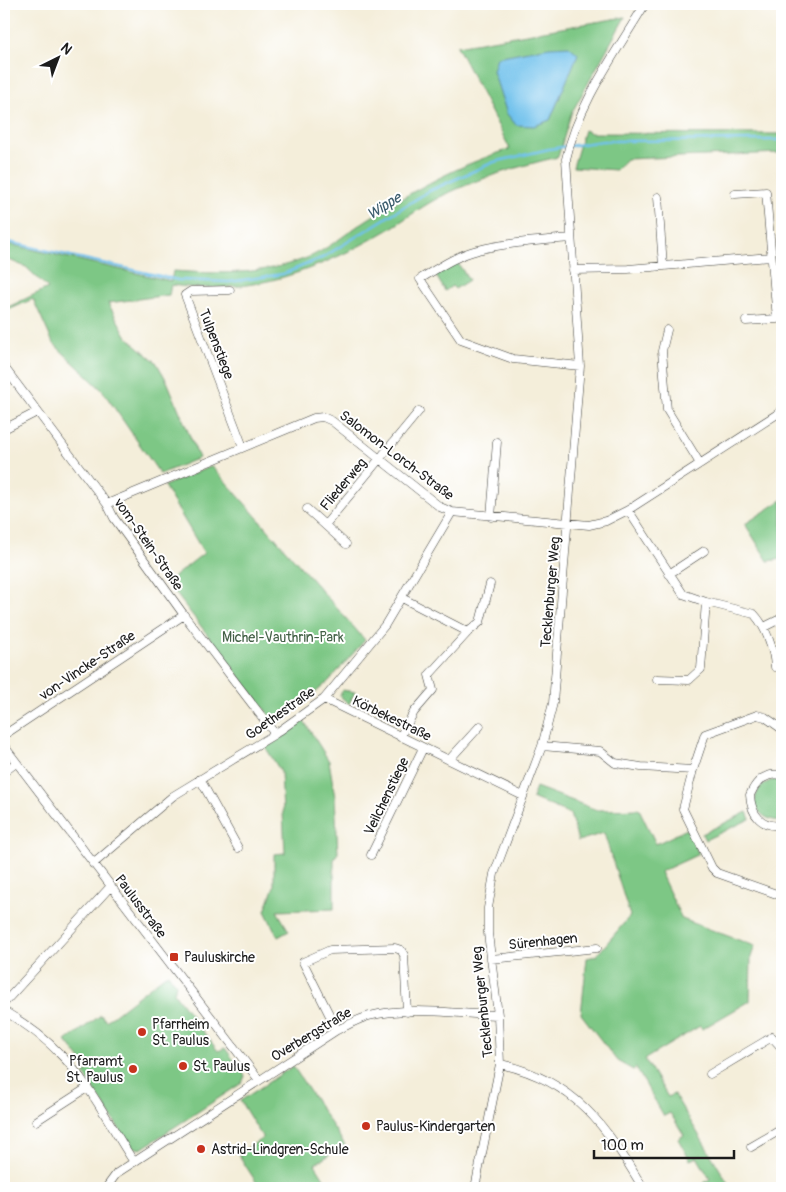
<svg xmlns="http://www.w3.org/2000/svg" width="786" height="1192" font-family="Pangolin,sans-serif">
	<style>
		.green { fill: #7dc785; stroke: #4c7250; fill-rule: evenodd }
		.water { fill: #70c1ec; stroke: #466e84 }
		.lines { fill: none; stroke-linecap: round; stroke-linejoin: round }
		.stream { stroke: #70c1ec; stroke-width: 2.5 }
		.minor-casing { stroke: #3c3c38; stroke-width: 9 }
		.minor { stroke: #fff; stroke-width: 8 }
		.poi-dot { fill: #c8321e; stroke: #fff; stroke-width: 2 }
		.labels { text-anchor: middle; stroke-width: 4; stroke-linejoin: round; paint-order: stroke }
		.street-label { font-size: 14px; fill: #1c1c1c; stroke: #fff }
		.park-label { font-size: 14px; fill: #436046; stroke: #fff }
		.poi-label { font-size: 14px; fill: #1c1c1c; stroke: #fff; text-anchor: start }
		.water-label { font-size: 15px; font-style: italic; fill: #3e5e6f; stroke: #fff }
	</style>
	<rect width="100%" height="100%" fill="#fff"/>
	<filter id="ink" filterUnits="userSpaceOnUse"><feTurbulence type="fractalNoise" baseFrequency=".02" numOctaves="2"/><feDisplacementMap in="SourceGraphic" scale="10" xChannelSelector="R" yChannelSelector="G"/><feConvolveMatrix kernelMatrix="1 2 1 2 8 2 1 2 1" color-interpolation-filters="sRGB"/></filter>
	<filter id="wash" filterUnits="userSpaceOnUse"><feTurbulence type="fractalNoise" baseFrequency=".0096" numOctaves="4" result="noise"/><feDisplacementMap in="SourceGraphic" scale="20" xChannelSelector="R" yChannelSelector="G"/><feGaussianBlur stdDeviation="1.12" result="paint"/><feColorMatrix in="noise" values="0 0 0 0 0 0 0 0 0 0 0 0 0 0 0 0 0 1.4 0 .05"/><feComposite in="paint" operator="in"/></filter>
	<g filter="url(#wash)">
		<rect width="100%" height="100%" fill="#f4eeda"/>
		<path class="green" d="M625,17L571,114L558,157C519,166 483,177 446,194C425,204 407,218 388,230C320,270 250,297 171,285L169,295L108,303L127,337L156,362L167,381L199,458L160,474L102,390L53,343L33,299L4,312V309L48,288L26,267L4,258V243L171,281L173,271C219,274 260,275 304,259C325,252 349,231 368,219C414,190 458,165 510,149L457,46ZM569,46L561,94L550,120Z
			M584,130L591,133L782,134V153L626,159L616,170L573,167Z
			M782,252V282L778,283L775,253Z
			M457,262L469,280L455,289L452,286L445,291L435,274Z
			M212,466L365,640L329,681L282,721L276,722L272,719L167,582L204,553L164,486Z
			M782,500V559L768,561L745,524Z
			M342,690L355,692L349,704L340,696Z
			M304,721L329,761L335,797L338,853L334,858V909L277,911L289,931L278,937L265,911L274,886V854L285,853L281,772L266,748Z
			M777,779L782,780L781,821C749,820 746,785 777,779Z
			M536,787L597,810L639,809L656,844L687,829L699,854L660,872L682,919L755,946L751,957L750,1001L702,1029L700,1026L645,1059L668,1097L674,1094L731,1188H707L704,1183L710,1179L697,1157L690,1160L678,1139L684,1135L670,1113L664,1116L636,1068L633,1070L617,1061L581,1014L587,958L596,956L630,916L604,833L578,841L570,814L532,798Z
			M747,812L750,819L705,840L702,834Z
			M168,973L176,984L174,993L218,1051L225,1048L245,1076L242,1083L141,1149L131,1147L84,1074L89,1070L66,1041L101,1015L106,1021Z
			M293,1066L345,1145L315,1164L330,1188H260L238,1154L263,1138L240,1101Z"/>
		<path class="water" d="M569,46L578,54L550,120L534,126L516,125L507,114L493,71L497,57L549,47Z"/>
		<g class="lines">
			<path class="stream" d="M4,241L178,280L229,282L283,274L322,258L429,191L494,162L549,149L603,141L782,140"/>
		</g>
	</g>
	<g filter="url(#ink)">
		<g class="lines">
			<g class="minor-casing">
				<path id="minor" d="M735,194L766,192L777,319L746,321
					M658,197L663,266
					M570,238C540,241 508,242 478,250C457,255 438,268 420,279L461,340L513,359L580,366
					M573,270L628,269L771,257
					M230,290L191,291L185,295L243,447
					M667,330L662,351L667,410L699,462
					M4,367L107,504L114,518L184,615L275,734
					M4,429L37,412
					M107,504L314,418L323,417L332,421L440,507L452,512L589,525L606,521L628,510L782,411
					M307,509L346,544
					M628,510L683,594L706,602L754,614C766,627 774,649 775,667
					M491,517L497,442
					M325,525L419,411
					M669,574L704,551
					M402,598L468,632
					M764,627L782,618
					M657,679L689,680L701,669L706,602
					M324,699L523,796
					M782,729L765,717L757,715L705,734L693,770L683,809L712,868L717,873L782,896
					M4,735L184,615
					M400,737L414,712L433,690L429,675L468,632L480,622L490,584
					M4,746L259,1080
					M542,746L600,751L615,763L641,767L693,770
					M449,760L480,726
					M4,772L16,763
					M782,775C766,772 756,781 750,795C751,815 762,828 782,825
					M200,779L238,848
					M371,855L423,748
					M93,864L173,796L275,734L324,699L385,625L452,512
					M491,959L597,948
					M4,1003L110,887
					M4,1011C24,1023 43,1036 59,1053C90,1083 110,1126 134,1162
					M337,1030L303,962L330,950L395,948L401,950L404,955L407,1012
					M500,1064C576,1081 606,1126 643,1188
					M710,1074L772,1037L782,1048
					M36,1121L87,1088
					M751,1147L782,1129
					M106,1188L117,1173L134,1162L337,1030C348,1025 358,1019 369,1016C408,1006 458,1014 498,1015
					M475,1188L500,1064L498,1015L488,933V908L494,874L542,746L553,703L580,366L566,159C579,102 616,53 645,4"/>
			</g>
			<use href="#minor" class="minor"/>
		</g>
	</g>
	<g class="poi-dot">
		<rect x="169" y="952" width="10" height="10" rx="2.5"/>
		<circle cx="142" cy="1032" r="5"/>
		<circle cx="183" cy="1066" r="5"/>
		<circle cx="133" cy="1069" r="5"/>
		<circle cx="366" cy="1126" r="5"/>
		<circle cx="201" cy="1149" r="5"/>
	</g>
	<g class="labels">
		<g class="street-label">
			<text transform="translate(217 344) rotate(69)" y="5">Tulpenstiege</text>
			<text transform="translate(397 455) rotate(37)" y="5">Salomon-Lorch-Straße</text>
			<text transform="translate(343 484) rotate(-50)" y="5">Fliederweg</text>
			<text transform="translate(149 544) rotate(55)" y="5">vom-Stein-Straße</text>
			<text transform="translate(550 592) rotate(-85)" y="5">Tecklenburger Weg</text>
			<text transform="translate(87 665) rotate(-34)" y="5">von-Vincke-Straße</text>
			<text transform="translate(280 713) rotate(-35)" y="5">Goethestraße</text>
			<text transform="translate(392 718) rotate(26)" y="5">Körbekestraße</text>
			<text transform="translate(386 796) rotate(-64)" y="5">Veilchenstiege</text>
			<text transform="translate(141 906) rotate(53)" y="5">Paulusstraße</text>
			<text transform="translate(543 941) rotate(-6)" y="5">Sürenhagen</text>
			<text transform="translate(482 1002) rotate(-96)" y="5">Tecklenburger Weg</text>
			<text transform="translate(311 1034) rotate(-31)" y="5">Overbergstraße</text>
		</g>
		<g class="park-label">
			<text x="283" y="642">Michel-Vauthrin-Park</text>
		</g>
		<g class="poi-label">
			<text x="184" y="962">Pauluskirche</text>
			<text x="152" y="1029">Pfarrheim<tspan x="152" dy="16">St. Paulus</tspan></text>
			<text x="123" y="1066" text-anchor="end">Pfarramt<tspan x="123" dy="16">St. Paulus</tspan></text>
			<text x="193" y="1071">St. Paulus</text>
			<text x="376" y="1131">Paulus-Kindergarten</text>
			<text x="211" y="1154">Astrid-Lindgren-Schule</text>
		</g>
		<g class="water-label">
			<text transform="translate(384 206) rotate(-32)" y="5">Wippe</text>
		</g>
	</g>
	<rect width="786" height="1192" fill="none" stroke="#fff" stroke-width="20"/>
	<g transform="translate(58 58) rotate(42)" stroke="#ffffff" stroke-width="4" paint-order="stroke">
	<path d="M0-4L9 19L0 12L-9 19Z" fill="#1c1c1c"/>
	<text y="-8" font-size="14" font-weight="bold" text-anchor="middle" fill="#1c1c1c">N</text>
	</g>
	<path d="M594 1150v8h140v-8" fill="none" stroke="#1c1c1c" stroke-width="2.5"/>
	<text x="601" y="1150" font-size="15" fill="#1c1c1c" stroke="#ffffff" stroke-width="4" paint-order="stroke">100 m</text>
</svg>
